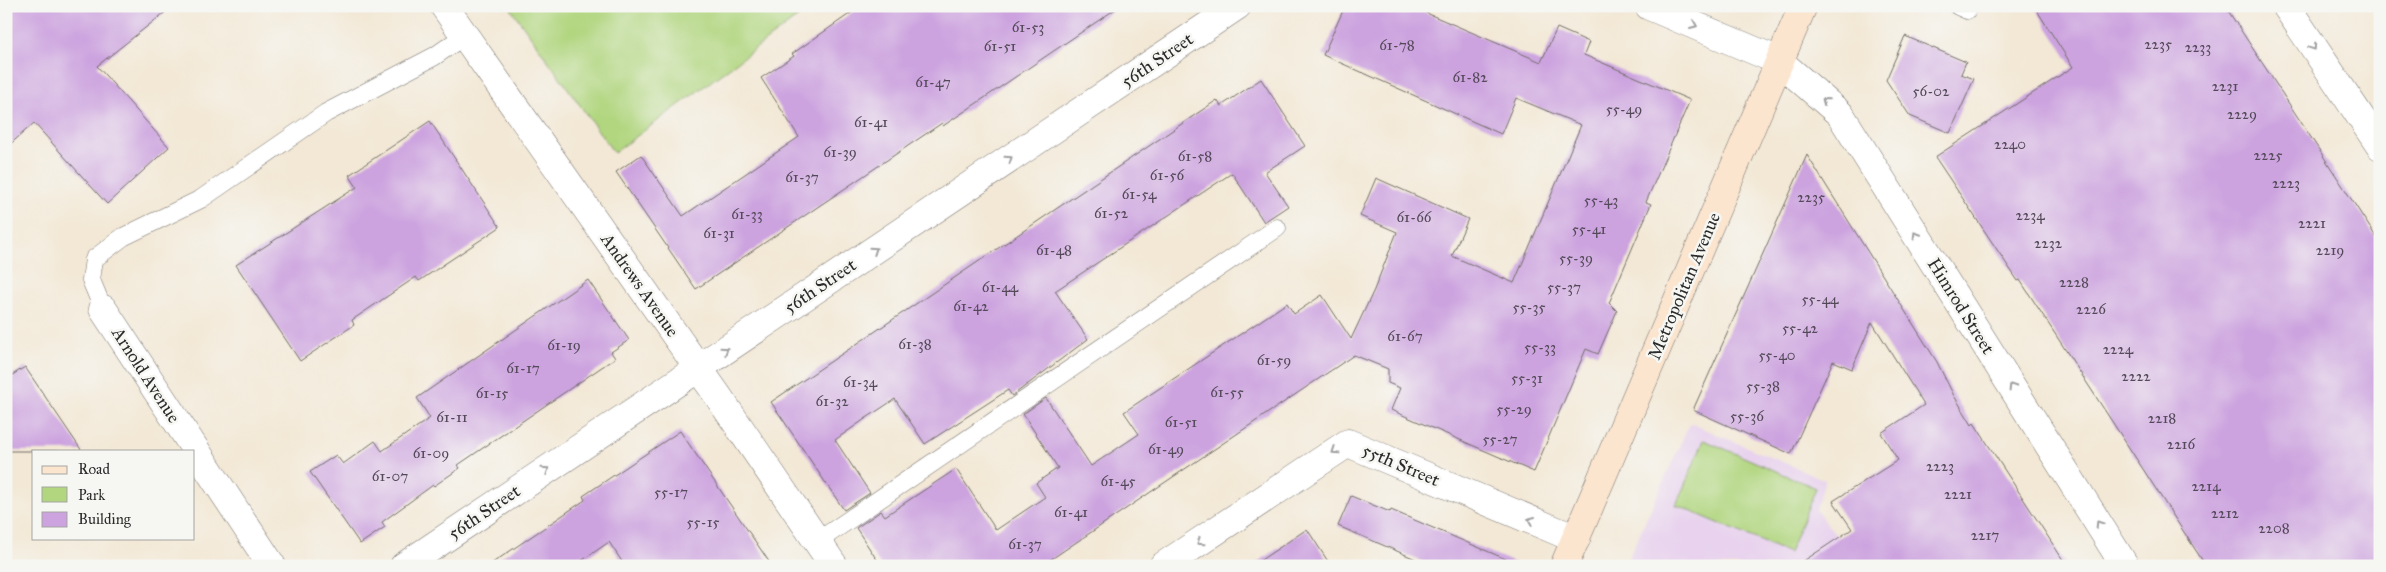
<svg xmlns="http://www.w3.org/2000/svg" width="2386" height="572" font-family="'IM FELL Great Primer',serif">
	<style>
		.built { fill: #e8d2ee }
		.green { fill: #b1d67f; stroke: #6e8055 }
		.building { fill: #cca3df }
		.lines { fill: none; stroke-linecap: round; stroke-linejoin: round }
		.service-casing { stroke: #716d67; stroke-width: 19 }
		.minor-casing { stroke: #716d67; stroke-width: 29 }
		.secondary-casing { stroke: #716d67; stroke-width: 29 }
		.service { stroke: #fff; stroke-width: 18 }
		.minor { stroke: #fff; stroke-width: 28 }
		.secondary { stroke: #fbe5cf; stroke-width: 28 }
		.oneway { stroke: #a0a0a0 }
		.labels { text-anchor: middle; stroke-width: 5; stroke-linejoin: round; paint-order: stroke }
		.number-label { font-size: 15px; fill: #534958 }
		.street-label { font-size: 18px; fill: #2b2b2b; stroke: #f6f6f2 }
	</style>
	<rect width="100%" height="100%" fill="#f6f6f2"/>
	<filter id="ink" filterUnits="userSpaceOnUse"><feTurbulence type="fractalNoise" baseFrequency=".02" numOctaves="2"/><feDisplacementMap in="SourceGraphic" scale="10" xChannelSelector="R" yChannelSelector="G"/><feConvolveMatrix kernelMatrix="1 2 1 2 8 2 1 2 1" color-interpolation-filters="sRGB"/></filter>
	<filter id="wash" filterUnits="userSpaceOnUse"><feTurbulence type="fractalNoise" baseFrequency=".0096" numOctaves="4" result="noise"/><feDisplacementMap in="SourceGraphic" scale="20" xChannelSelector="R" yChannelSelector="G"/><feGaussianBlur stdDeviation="1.12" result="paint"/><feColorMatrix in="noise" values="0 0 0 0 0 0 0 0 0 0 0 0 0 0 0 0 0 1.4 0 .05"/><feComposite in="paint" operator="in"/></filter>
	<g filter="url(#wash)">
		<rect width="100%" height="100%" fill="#f3e8d6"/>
		<path class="built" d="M1690,423L1825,480L1816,510L1861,566H1625Z"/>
		<path class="green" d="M509,6H813L614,153Z
			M1704,440L1816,488L1789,553L1676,505Z"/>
		<g id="blocks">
			<path class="building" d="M6,6H173L97,66L169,147L107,204L34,123L6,148Z
				M861,6H1120L943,126L942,123L696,289L616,172L641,155L683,216L742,176L799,137L761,78L794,56L792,54Z
				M1345,6H1410L1541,62L1557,28L1589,42L1584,55L1690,100L1646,202L1651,204L1609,303L1617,311L1598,354L1586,349L1534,472L1391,410L1400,388L1388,383V369L1354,355L1041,566H881L856,528L881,511L885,516L956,469L996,530L1045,497L1036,483L1058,468L1023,414L1046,398L1091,466L1139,434L1124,412L1287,303L1294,314L1322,295L1351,339L1374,290L1397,232L1360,216L1376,178L1468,219L1452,256L1514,283L1581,125L1516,98L1501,134L1323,55Z
				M2034,6H2225L2380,243V566H2206L2020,280L2018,281L1935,157L2073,67Z
				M1905,36L1966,62L1961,74L1974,79L1950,133L1910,116L1886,80Z
				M1261,79L1305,146L1265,172L1288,206L1264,222L1232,173L1055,291L1088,339L1012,396L1008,390L925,444L895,399L865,419L835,440L870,493L844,510L771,402L1217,100L1221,106Z
				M430,121L500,227L419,281L416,277L352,320L354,325L300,361L236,265L357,187L349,175Z
				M1807,155L1937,362L1953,394L1972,425L1974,423L2067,566H1796L1852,529L1833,501L1898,460L1881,433L1924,405L1872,322L1852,369L1833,361L1791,454L1693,410Z
				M588,280L629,340L611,352L615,358L458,465L460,468L434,486L433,485L382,522L385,527L360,544L310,472L336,455L343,464L375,441L382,451L430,418L417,398Z
				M25,367L82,451H6V379Z
				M680,431L772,566H625L609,542L574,566H488L585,500L583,496Z
				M1351,496L1390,512L1391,510L1522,566H1432L1338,526Z
				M1307,529L1331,566H1252Z"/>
		</g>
	</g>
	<g filter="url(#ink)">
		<use href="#blocks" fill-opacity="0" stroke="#716d67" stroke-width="1"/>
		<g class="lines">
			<g class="service-casing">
				<path id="service" d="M1958,6L1967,10L1968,6
					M103,309L91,280L94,259L123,237L201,199L326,113L435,56L465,35
					M818,541L1277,228"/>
			</g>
			<g class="minor-casing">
				<path id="minor" d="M444,6L718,396L834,566
					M1649,6L1779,61L1840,114L2125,566
					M2286,6L2380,146
					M103,309L272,566
					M404,566L1237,6
					M1163,566L1348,443L1576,539"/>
			</g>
			<g class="secondary-casing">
				<path id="secondary" d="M1564,566L1803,6"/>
			</g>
			<use href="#service" class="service"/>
			<use href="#minor" class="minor"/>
			<use href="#secondary" class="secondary"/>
		</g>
		<defs><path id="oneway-chevron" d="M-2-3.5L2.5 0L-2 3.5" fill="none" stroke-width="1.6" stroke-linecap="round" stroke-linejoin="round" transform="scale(1.25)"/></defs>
		<g class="oneway">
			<use href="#oneway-chevron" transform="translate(1694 25) rotate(23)"/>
			<use href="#oneway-chevron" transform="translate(2313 47) rotate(56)"/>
			<use href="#oneway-chevron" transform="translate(1825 101) rotate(-139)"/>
			<use href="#oneway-chevron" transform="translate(1009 159) rotate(-34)"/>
			<use href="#oneway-chevron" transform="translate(1916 235) rotate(-122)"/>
			<use href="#oneway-chevron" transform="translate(874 250) rotate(-34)"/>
			<use href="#oneway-chevron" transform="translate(725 350) rotate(-34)"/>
			<use href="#oneway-chevron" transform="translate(2012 387) rotate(-122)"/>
			<use href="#oneway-chevron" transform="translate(1335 451) rotate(146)"/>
			<use href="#oneway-chevron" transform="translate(546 470) rotate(-34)"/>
			<use href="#oneway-chevron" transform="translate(1531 520) rotate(-157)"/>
			<use href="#oneway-chevron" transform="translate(2099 524) rotate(-122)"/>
			<use href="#oneway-chevron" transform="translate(1200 542) rotate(146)"/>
		</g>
	</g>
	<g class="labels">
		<g class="number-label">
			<text x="1028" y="32">61-53</text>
			<text x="2158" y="49">2235</text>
			<text x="1397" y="50">61-78</text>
			<text x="1000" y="51">61-51</text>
			<text x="2198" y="52">2233</text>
			<text x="1470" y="82">61-82</text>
			<text x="933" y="87">61-47</text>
			<text x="2225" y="91">2231</text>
			<text x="1931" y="96">56-02</text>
			<text x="1624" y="114">55-49</text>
			<text x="2242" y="119">2229</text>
			<text x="871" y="127">61-41</text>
			<text x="2010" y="149">2240</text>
			<text x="840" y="157">61-39</text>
			<text x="2268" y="160">2225</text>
			<text x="1195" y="161">61-58</text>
			<text x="1167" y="180">61-56</text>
			<text x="802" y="182">61-37</text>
			<text x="2286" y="188">2223</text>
			<text x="1139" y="199">61-54</text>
			<text x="1811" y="202">2235</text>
			<text x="1601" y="205">55-43</text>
			<text x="1111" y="218">61-52</text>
			<text x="747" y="219">61-33</text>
			<text x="2030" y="220">2234</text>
			<text x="1414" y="222">61-66</text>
			<text x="2312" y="228">2221</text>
			<text x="1589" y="234">55-41</text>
			<text x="719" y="238">61-31</text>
			<text x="2048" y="248">2232</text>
			<text x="1054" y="255">61-48</text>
			<text x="2330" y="255">2219</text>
			<text x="1576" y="263">55-39</text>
			<text x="2074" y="287">2228</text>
			<text x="1000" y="292">61-44</text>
			<text x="1564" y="292">55-37</text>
			<text x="1820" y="304">55-44</text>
			<text x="971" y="311">61-42</text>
			<text x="1529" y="312">55-35</text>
			<text x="2091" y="314">2226</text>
			<text x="1800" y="333">55-42</text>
			<text x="1405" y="341">61-67</text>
			<text x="915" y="349">61-38</text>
			<text x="564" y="350">61-19</text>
			<text x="1540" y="352">55-33</text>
			<text x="2118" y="354">2224</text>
			<text x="1777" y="360">55-40</text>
			<text x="1274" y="365">61-59</text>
			<text x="523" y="373">61-17</text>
			<text x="2136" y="381">2222</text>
			<text x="1527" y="383">55-31</text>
			<text x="860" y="387">61-34</text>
			<text x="1763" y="391">55-38</text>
			<text x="1227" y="397">61-55</text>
			<text x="492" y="398">61-15</text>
			<text x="832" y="406">61-32</text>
			<text x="1514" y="414">55-29</text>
			<text x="1747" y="421">55-36</text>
			<text x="452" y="422">61-11</text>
			<text x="2162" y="423">2218</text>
			<text x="1181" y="427">61-51</text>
			<text x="1500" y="444">55-27</text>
			<text x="2181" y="449">2216</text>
			<text x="1166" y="454">61-49</text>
			<text x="431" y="458">61-09</text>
			<text x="1940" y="471">2223</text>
			<text x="390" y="481">61-07</text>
			<text x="1118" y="486">61-45</text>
			<text x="2206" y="491">2214</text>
			<text x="671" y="497">55-17</text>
			<text x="1958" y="499">2221</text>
			<text x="1071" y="517">61-41</text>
			<text x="2225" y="518">2212</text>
			<text x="703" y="527">55-15</text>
			<text x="2274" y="533">2208</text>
			<text x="1985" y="540">2217</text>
			<text x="1025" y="549">61-37</text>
		</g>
		<g class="street-label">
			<text transform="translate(1157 60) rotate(-34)" y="6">56th Street</text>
			<text transform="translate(640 285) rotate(55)" y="6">Andrews Avenue</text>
			<text transform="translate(820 286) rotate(-34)" y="6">56th Street</text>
			<text transform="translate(1684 286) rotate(-67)" y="6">Metropolitan Avenue</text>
			<text transform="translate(1961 306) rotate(58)" y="6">Himrod Street</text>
			<text transform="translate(146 375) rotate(57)" y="6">Arnold Avenue</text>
			<text transform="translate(1401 465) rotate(23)" y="6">55th Street</text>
			<text transform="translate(484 512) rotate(-34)" y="6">56th Street</text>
		</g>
	</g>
	<rect width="2386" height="572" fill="none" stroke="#f6f6f2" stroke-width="25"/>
	<rect x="32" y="450" width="162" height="90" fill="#f6f6f2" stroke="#a5a5a2"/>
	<rect x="42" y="466" width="25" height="8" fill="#fbe5cf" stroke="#a5a5a2"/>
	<text x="78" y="474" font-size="15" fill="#2b2b2b">Road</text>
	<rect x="42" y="487" width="25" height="15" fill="#b1d67f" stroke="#a5a5a2"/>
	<text x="78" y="500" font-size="15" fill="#2b2b2b">Park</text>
	<rect x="42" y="512" width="25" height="15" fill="#cca3df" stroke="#a5a5a2"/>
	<text x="78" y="524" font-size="15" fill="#2b2b2b">Building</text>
</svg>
